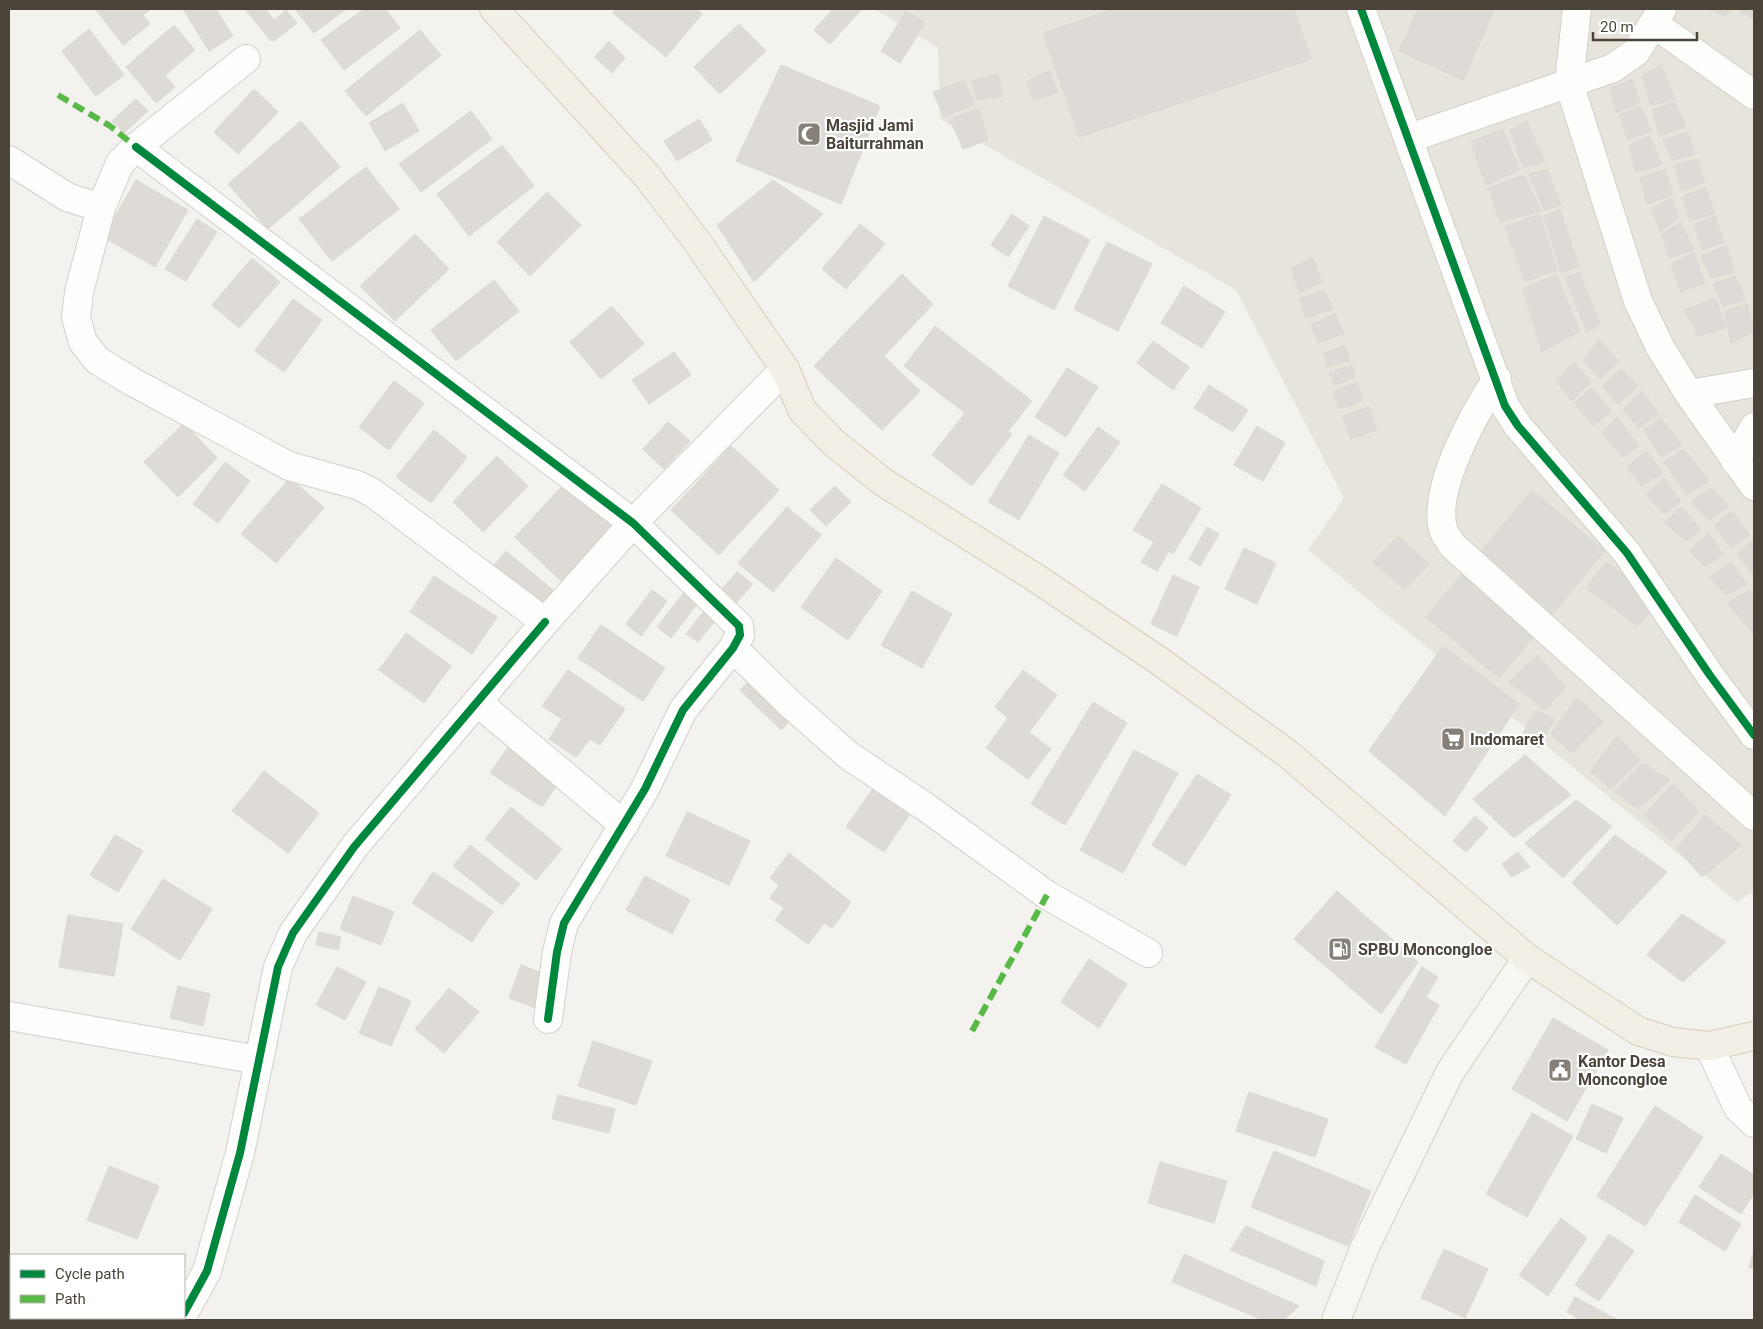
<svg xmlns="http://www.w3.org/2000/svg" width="1763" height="1329" font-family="Roboto,sans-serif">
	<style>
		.residential { fill: #e7e4dc }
		.building { fill: #dedbd6; stroke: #dcd9d4 }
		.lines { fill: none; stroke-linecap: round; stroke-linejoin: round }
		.street-casing { stroke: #d2d0cb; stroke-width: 30 }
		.secondary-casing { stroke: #d3cfc5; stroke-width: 30 }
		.primary-casing { stroke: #d6cebb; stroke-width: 30 }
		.street { stroke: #fdfdfc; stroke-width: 28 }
		.secondary { stroke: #f7f6f1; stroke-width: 28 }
		.primary { stroke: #f2efe6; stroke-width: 28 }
		.quiet { stroke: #58b947; stroke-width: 6; stroke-dasharray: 12 6; stroke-linecap: butt }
		.cycleway-casing { stroke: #fff; stroke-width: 11 }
		.cycleway { stroke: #00873e; stroke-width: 8 }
		.labels { text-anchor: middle; stroke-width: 4.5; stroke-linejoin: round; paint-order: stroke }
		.poi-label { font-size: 16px; font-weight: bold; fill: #4b4439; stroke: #fff; text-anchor: start }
	</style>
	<rect width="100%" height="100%" fill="#f4f2ee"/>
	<path class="residential" d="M875,9H1754V891L1737,902L1308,550L1344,498L1236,290L940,119L938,48Z"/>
	<path class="building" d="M98,9H151L143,15L150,24L123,45L96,10Z
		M183,9H216L233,36L209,51Z
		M245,9H265L274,20L286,10L297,23L274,41L270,40Z
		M295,9H346L314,33Z
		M364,9H385L400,28L344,70L321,40Z
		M617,9H696L702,14L666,57L613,13Z
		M833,9H862L830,44L814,30Z
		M1114,9H1294L1311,59L1079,137L1043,33Z
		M1418,9H1495L1463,80L1399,51Z
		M1708,9H1732L1725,16Z
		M1742,9H1754V19L1740,12Z
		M906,11L925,23L900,63L881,51Z
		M739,24L766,51L720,94L694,67Z
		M174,25L195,50L165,75L175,87L156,103L126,67Z
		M89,29L124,75L96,96L62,51Z
		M420,30L441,55L366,116L345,91Z
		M609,41L625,58L612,73L595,57Z
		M781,65L880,106L841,204L736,161Z
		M1661,65L1675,99L1651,105L1642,76Z
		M1049,71L1057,92L1034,101L1027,81Z
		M998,74L1003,96L977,100L972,81Z
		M1632,80L1640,103L1616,112L1610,88Z
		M964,81L975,104L944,117L933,92Z
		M254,89L278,112L238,154L214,132Z
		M136,99L148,111L124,133L112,121Z
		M1675,102L1686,127L1660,135L1652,110Z
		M403,103L419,131L385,151L369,123Z
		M1640,106L1651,131L1628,140L1619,115Z
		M979,109L988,140L963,149L950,119Z
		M471,111L492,139L421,192L399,164Z
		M699,119L712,140L677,161L664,141Z
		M301,121L340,167L268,229L228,184Z
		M1527,121L1545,163L1523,167L1510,130Z
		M1503,129L1519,170L1486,185L1471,142Z
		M1688,132L1695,155L1672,160L1663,140Z
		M1650,136L1662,165L1636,172L1629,145Z
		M502,145L534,186L469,236L437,194Z
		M1697,159L1705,182L1682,191L1674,165Z
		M366,167L399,209L332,261L299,219Z
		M1665,169L1673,195L1647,204L1640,178Z
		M1547,170L1561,205L1544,210L1529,174Z
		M1524,175L1541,211L1500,222L1489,188Z
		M136,180L188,210L155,267L103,237Z
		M773,180L823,214L754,282L717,225Z
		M1705,187L1715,213L1690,221L1682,197Z
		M547,192L581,225L530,276L497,242Z
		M1671,198L1679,217L1660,232L1652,209Z
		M1560,210L1579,266L1561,273L1544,216Z
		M1012,214L1029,226L1008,257L991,245Z
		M1540,214L1557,270L1525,281L1505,227Z
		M1044,216L1090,240L1054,310L1008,286Z
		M1715,216L1724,242L1702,250L1694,225Z
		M197,219L217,232L186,281L165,269Z
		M1681,222L1694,250L1669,258L1662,234Z
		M860,224L885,244L846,289L822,269Z
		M415,234L449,269L395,321L360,286Z
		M1107,242L1152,264L1118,331L1074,309Z
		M1726,246L1735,272L1711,278L1701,256Z
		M1694,253L1705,283L1681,292L1671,264Z
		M1312,257L1322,282L1300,293L1291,269Z
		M252,258L280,282L239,328L212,305Z
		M1579,272L1600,324L1587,332L1565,278Z
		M902,274L933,304L884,356L920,391L882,430L814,366Z
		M1556,275L1580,331L1542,352L1523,289Z
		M1735,276L1746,300L1723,306L1713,284Z
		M494,280L519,311L456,361L431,330Z
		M1184,286L1225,312L1202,348L1161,323Z
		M1324,290L1333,309L1306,318L1299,299Z
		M1715,298L1726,328L1699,336L1684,310Z
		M293,299L322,320L284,372L255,351Z
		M1747,304L1754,331L1731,343L1725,311Z
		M612,306L644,344L601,379L570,342Z
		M1335,314L1344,333L1319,343L1311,325Z
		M935,326L1032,401L1008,431L1012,434L972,486L932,455L965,413L904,366Z
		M1599,340L1619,361L1600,379L1583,360Z
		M1153,341L1189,367L1173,390L1137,363Z
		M1345,346L1350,361L1327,367L1324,353Z
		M674,352L691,375L649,404L632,380Z
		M1574,362L1591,382L1572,401L1556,381Z
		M1352,365L1356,377L1334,385L1330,373Z
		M1067,368L1098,387L1066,437L1035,417Z
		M1621,369L1638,386L1618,404L1602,386Z
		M394,381L424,403L389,450L359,427Z
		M1357,383L1363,401L1339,409L1334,391Z
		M1209,385L1248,410L1233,432L1194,408Z
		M1592,388L1611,411L1594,426L1574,403Z
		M1642,391L1659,413L1639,428L1623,409Z
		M1369,407L1377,430L1351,439L1342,416Z
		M1617,417L1639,446L1623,457L1602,433Z
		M1661,418L1682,445L1661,457L1644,430Z
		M668,422L690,441L664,469L643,449Z
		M184,423L217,458L178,497L144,462Z
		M1257,426L1285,443L1263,481L1234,465Z
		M1098,427L1120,442L1085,491L1063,475Z
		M434,430L467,457L431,503L396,477Z
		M1029,435L1059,453L1019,520L988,502Z
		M731,446L779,490L719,555L671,510Z
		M1684,449L1709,481L1686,495L1664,462Z
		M1646,451L1663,473L1642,486L1627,467Z
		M497,456L528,486L483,532L453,502Z
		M225,462L250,481L218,523L193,504Z
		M290,478L324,508L276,563L241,534Z
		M1664,478L1681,502L1664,514L1646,495Z
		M565,483L613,528L562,582L515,537Z
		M1162,484L1201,508L1173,554L1169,551L1157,571L1141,562L1154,542L1133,530Z
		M835,486L851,502L826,526L810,510Z
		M1711,488L1729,506L1709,520L1691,502Z
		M1532,490L1605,551L1499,678L1426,617Z
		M787,507L821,535L773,592L738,563Z
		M1682,507L1701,530L1686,541L1664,522Z
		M1732,511L1750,535L1731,548L1714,526Z
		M1207,527L1219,534L1200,566L1189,559Z
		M1709,533L1723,554L1706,567L1689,551Z
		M1398,536L1429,564L1405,590L1373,562Z
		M1754,539V575L1737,554Z
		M1244,548L1276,563L1257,604L1225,589Z
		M506,551L553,590L536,610L489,571Z
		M836,558L882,591L848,640L801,607Z
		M1606,562L1658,599L1638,626L1586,588Z
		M1731,562L1747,584L1726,595L1710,577Z
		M737,572L753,584L736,603L720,591Z
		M1173,575L1199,587L1177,636L1151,624Z
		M434,576L497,617L472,654L410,612Z
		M696,577L710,587L671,638L657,627Z
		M652,590L667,601L641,636L626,624Z
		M1749,590L1754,597V635L1728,603Z
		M912,591L952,614L922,668L881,645Z
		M711,602L723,611L698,642L686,634Z
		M601,625L665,668L643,701L578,658Z
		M406,633L451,666L424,703L379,670Z
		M1443,646L1519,704L1445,816L1369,751Z
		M1537,655L1566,687L1545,710L1509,682Z
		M767,663L807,703L781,730L740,690Z
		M568,670L625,709L600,745L590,739L576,757L549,739L562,719L542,706Z
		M1023,670L1057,695L1029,732L1051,749L1028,779L986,748L1008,718L995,707Z
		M1577,697L1603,722L1572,753L1551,734Z
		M1093,702L1127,723L1065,825L1031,804Z
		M1535,710L1554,719L1539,748L1520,739Z
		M1617,736L1640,760L1611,789L1590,771Z
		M513,740L564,775L542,807L490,773Z
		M1134,750L1178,773L1123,873L1080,850Z
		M1525,755L1571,795L1514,838L1473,799Z
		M1643,763L1670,780L1638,809L1615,792Z
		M264,771L319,813L288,853L232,811Z
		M884,773L920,799L884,852L846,827Z
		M1197,774L1231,795L1185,866L1152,845Z
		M1673,784L1699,811L1671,841L1644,815Z
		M1576,800L1612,826L1563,878L1525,843Z
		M511,807L562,849L536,880L485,839Z
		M687,812L750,841L729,885L666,856Z
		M1705,815L1741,845L1702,877L1677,848Z
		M1475,816L1488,828L1466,852L1453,841Z
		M115,835L143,851L118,892L90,875Z
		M1615,835L1667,872L1617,925L1572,883Z
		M470,845L520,884L502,905L453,866Z
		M1518,852L1530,867L1512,877L1502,864Z
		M789,853L851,902L832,928L824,923L808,944L775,920L784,908L770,898L779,885L770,878Z
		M433,872L493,911L472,942L412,903Z
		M645,876L690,900L672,934L626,910Z
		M163,879L212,909L180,960L131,929Z
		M1337,891L1418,962L1381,1014L1294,939Z
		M353,896L394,912L381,945L340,929Z
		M1682,914L1726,942L1683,982L1647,955Z
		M68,915L123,924L114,976L59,967Z
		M319,932L341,937L338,950L316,945Z
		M1089,959L1127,984L1099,1028L1061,1002Z
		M521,965L566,982L554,1015L509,998Z
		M337,967L366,982L345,1020L316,1005Z
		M1422,967L1438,977L1426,997L1439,1005L1406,1064L1375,1047Z
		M178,986L210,994L203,1026L170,1018Z
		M379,987L411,1001L391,1046L359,1033Z
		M449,988L479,1012L444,1053L415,1029Z
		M1553,1018L1608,1050L1567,1121L1512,1089Z
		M593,1041L652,1061L636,1105L578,1086Z
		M1249,1092L1328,1119L1315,1157L1236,1131Z
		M558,1095L615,1109L609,1133L552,1119Z
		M1592,1104L1623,1118L1606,1153L1576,1139Z
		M1655,1106L1703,1137L1645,1226L1597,1196Z
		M1532,1113L1573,1136L1527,1217L1486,1194Z
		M1274,1151L1371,1191L1348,1246L1251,1207Z
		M1721,1154L1754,1175V1193L1741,1214L1699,1187Z
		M1160,1162L1227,1181L1214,1223L1148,1203Z
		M109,1166L159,1186L137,1239L87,1220Z
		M1695,1195L1741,1224L1725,1251L1679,1222Z
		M1561,1218L1587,1238L1548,1296L1519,1275Z
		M1246,1226L1324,1261L1316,1286L1230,1250Z
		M1609,1234L1634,1251L1599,1301L1575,1285Z
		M1444,1249L1488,1269L1465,1318L1421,1298Z
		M1754,1251V1269L1749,1267Z
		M1184,1254L1299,1306L1284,1320H1263L1172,1282Z
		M1575,1297L1618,1320H1581L1567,1312Z"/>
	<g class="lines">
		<g class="street-casing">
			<path id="street" d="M1361,9L1505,406L1518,426L1627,553L1709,674L1754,735
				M1577,9L1569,83L1638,301L1660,347L1689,394L1754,486
				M1654,24L1754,95
				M1410,138L1613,68L1636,52L1662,9
				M136,147L633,523L739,626L740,635L733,648L683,710L645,789L564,923L557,952L548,1019
				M9,160L67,197L101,208L120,163L136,147L246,59
				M101,208L79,292L76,317L83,342L97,360L131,381L289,466L357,485L373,493L545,622L633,523L785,369
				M1497,379C1475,412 1430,491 1444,532C1446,536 1450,541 1452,545L1754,816
				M1689,394L1754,383
				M1735,461L1754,427
				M733,648L789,703L848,755L924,806L1047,895L1148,953
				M477,702L624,825
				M9,1016L259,1060
				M1709,1046L1738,1108L1754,1123
				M184,1313L207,1271L240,1153L278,967L293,933L354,847L545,622"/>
		</g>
		<g class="secondary-casing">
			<path id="secondary" d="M1336,1320L1365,1247L1450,1072L1527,958"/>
		</g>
		<g class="primary-casing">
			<path id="primary" d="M494,9L647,176L698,243L785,369L802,410L834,443L883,482L1036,578L1158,660L1288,754L1527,958L1638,1031L1673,1042L1709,1046L1754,1036"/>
		</g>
		<use href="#street" class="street"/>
		<use href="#secondary" class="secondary"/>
		<use href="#primary" class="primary"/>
		<path class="quiet" d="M58,95L110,126L136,147
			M972,1031L1047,895"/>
		<g class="cycleway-casing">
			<path id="cycleway" d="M1361,9L1505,406L1518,426L1627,553L1709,674L1754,735
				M136,147L633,523L739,626L740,635L733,648L683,710L645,789L564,923L557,952L548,1019
				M184,1313L207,1271L240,1153L278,967L293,933L354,847L545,622"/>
		</g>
		<use href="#cycleway" class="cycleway"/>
	</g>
	<defs>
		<g id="mosque-square" transform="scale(1.25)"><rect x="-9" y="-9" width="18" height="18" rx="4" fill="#868178" stroke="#fff"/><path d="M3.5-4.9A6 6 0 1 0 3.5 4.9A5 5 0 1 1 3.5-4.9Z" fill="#fff"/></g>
		<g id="supermarket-square" transform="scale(1.25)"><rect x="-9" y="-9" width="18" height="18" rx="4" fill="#868178" stroke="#fff"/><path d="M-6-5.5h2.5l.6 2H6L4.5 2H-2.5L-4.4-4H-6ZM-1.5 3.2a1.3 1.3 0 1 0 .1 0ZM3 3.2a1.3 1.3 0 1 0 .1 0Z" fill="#fff"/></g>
		<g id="fuel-square" transform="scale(1.25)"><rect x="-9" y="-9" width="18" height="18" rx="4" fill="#868178" stroke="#fff"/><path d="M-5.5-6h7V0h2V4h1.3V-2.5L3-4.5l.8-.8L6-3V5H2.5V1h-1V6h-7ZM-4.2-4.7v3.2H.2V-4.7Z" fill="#fff"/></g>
		<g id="civic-square" transform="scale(1.25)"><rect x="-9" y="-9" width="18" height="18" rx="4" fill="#868178" stroke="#fff"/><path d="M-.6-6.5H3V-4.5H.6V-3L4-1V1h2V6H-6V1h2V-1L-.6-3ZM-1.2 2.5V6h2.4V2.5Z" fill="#fff"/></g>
	</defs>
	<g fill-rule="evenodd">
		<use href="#mosque-square" x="809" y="134"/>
		<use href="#supermarket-square" x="1453" y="739"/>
		<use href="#fuel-square" x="1340" y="949"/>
		<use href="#civic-square" x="1560" y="1070"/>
	</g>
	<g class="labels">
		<g class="poi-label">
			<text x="826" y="131">Masjid Jami<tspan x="826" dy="18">Baiturrahman</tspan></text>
			<text x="1470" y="745">Indomaret</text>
			<text x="1358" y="955">SPBU Moncongloe</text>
			<text x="1578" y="1067">Kantor Desa<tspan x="1578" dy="18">Moncongloe</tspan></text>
		</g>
	</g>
	<rect width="1763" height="1329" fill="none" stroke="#4b4439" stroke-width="20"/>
	<rect x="10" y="1254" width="175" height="65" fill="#ffffff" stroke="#b7b4b0"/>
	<rect x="20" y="1270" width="25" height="8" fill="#00873e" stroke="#b7b4b0"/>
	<text x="55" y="1279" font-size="15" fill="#4b4439">Cycle path</text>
	<rect x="20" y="1295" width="25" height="8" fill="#58b947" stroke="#b7b4b0"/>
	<text x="55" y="1304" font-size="15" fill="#4b4439">Path</text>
	<path d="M1593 32v8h104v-8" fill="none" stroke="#4b4439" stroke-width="2.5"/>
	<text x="1600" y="32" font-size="15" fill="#4b4439" stroke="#ffffff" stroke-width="4" paint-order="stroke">20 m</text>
</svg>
